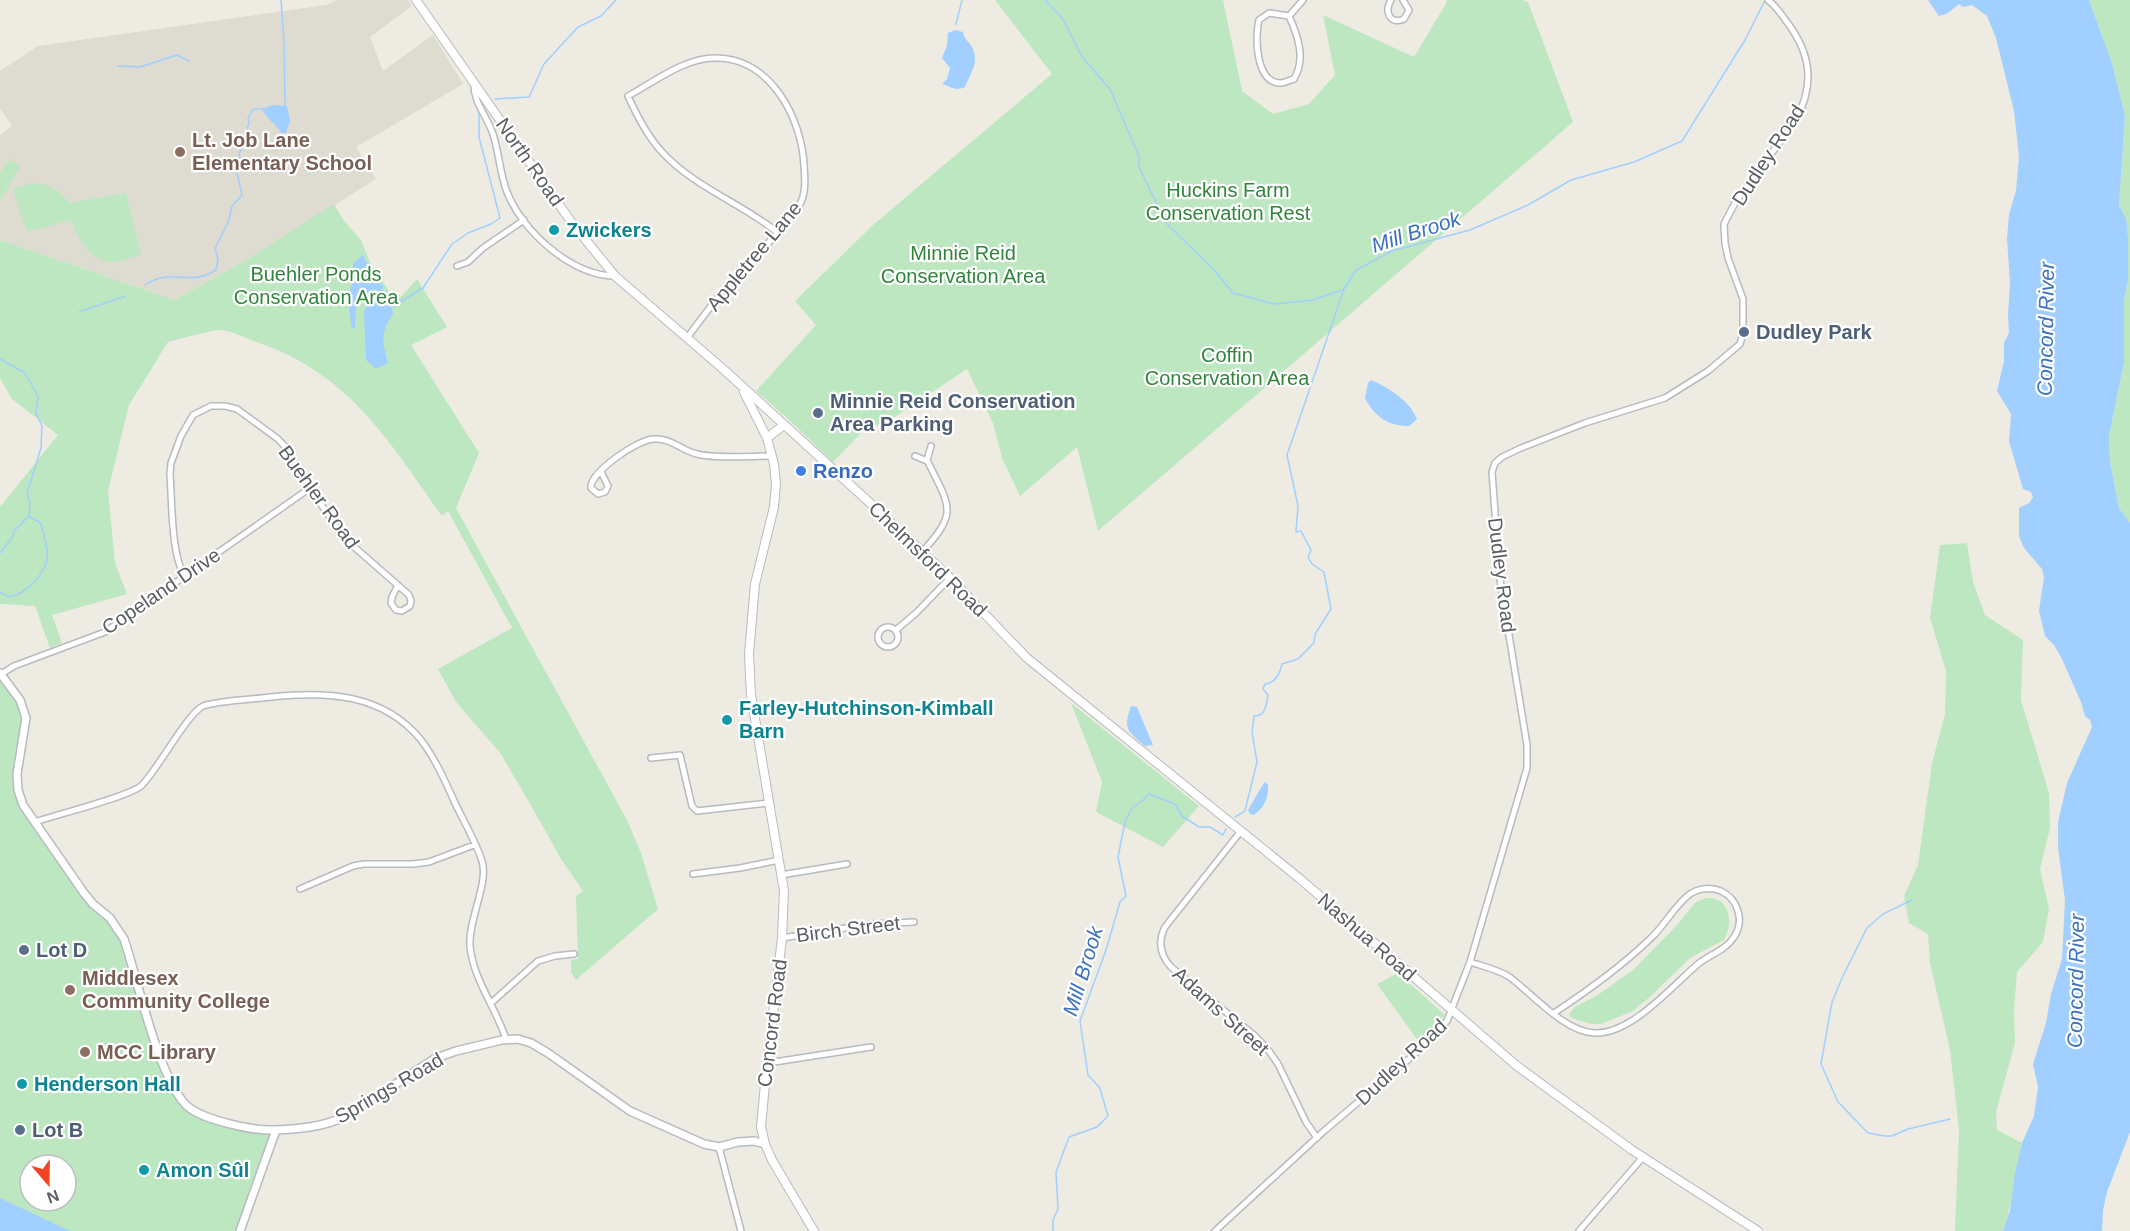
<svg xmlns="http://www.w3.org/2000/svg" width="2130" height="1231" font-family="Arial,sans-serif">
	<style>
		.education { fill: #dedbd1 }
		.green { fill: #bde7c0; fill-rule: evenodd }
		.water { fill: #a1cfff }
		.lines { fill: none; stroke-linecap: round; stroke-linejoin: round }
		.stream { stroke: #a1cfff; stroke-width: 1.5 }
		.minor-casing { stroke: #b7babf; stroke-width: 8 }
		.tertiary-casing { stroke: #b7babf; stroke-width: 10 }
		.secondary-casing { stroke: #b8bbc1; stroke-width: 10 }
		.minor { stroke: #fff; stroke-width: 5 }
		.tertiary { stroke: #fff; stroke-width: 7 }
		.secondary { stroke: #fff; stroke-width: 8 }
		.education-dot { fill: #8d6e63; stroke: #fff; stroke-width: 2 }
		.culture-dot { fill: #0f9aa8; stroke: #fff; stroke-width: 2 }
		.service-dot { fill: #5c6f8a; stroke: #fff; stroke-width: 2 }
		.shop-dot { fill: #3f7fe0; stroke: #fff; stroke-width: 2 }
		.labels { text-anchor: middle; stroke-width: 4.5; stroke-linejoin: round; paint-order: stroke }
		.education-label { font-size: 20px; font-weight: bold; fill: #785e54; stroke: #fff; text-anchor: start }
		.street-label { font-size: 20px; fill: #5a5e64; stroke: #fff }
		.park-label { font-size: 20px; fill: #30853b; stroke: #fff }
		.culture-label { font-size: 20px; font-weight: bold; fill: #0d838f; stroke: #fff; text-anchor: start }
		.service-label { font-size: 20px; font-weight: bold; fill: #4e5e75; stroke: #fff; text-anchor: start }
		.shop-label { font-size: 20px; font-weight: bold; fill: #366cbe; stroke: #fff; text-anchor: start }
		.water-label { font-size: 21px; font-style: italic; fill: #3c72bf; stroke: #fff }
	</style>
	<rect width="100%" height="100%" fill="#eeece2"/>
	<path class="education" d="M337,0H408L412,6L370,37L383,71L433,35L463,84L356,147L376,179L251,257L175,300L0,240V135L12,126L0,108V71L38,46L326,5Z"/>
	<path class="green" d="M995,0H1223L1242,91L1273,114L1309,104L1335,75L1323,15L1414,57L1447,2L1446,0H1523L1528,2L1573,122L1098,531L1077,447L1020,496L1002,458L993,423L967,369L890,420L864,430L833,462L787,418L756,391L816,325L795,301L874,224L1052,74Z
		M2089,0H2130V523L2119,508L2110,461L2109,436L2124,362V300L2128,281V238L2126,220L2119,205L2125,116L2112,63Z
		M10,159L20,167L0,201V173Z
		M30,183C48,183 59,190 70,203L126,193L141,254C133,257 122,262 113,262C91,263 77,238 71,220L27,232L13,189Z
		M334,204L344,221L361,240L370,262L396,302L417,279L447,327L411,345L479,453L456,508L627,820L641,853L658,909L576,980L571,972V960L578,959L576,896L583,891L559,856L549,837L501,754L456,702L438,669L512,628L448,511L442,516C388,440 349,373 256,342C246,338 232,331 221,330C211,330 180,339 168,342L129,405L108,491L115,563L127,594L52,615L62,643L50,648L35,606L0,604V507L58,435L11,398L0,378V240L175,300L251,257Z
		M1967,543L1973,582L1985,615L2023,640L2021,700L2049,793L2050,828L2040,869L2049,909L2043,942L2017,972L2014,1010L2015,1043L1996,1112L1997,1130L2022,1143C2015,1172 2013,1202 2003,1231H1955L1959,1130L1950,1050L1930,963L1928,934L1909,923L1904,896L1918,865L1932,763L1945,714L1946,671L1930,618L1940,545Z
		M0,673L6,679L26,718L17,764L23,805L72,877L117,927L170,1082L189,1107L228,1122L276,1130L237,1231H0ZM30,1165H66V1201H30Z
		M1071,703L1199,806L1163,847L1096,812L1102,782Z
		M1706,898C1730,896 1734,923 1724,940L1690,958L1651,996L1633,1011L1601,1024H1591L1571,1018L1569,1014L1575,1007L1599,994L1633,970L1677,925L1696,902Z
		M1398,973L1445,1015L1419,1042L1377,984Z"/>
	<path class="water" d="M1928,0H2089L2112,63L2125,116L2119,205L2126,219L2128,238V281L2124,300V362L2109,436L2110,461L2119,508L2130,523V1132L2107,1192L2103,1210L2102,1231H2003L2010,1210L2015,1173L2022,1143L2034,1116L2038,1087L2033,1064L2046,1023L2051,994L2062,959L2065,900L2058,848V822L2067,783L2092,727L2090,720L2085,716L2081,702L2061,657L2054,645L2045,636L2039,611L2044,577L2042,569L2024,548L2019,536V508L2029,503L2033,497L2031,492L2023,489L2009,441L2011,414L1997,391L2004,361V343L2009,333L2008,315L2010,283L2007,239L2009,214L2016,191L2019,157L2014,111L1996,38L1987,16L1972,5L1963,7L1959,4L1948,13L1939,16Z
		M955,30L963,32C964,40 970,42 973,49C979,64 970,74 965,87C953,92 952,86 942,84L947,79L950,68L942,58L947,45L948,33Z
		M273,105L287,106L290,121L286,133H281C276,124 267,119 262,109Z
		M363,255L373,275L383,286L382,290L379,292L373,289L359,301L356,309L355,328L352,329L348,301L353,277V263Z
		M373,297L391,302L393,314C380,333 382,341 388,363L376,369L366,360L364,311L367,304Z
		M1371,380C1388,387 1410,401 1417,419L1409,426C1388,426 1375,417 1365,398L1368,383Z
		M1131,706L1137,707L1153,745L1145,746C1127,730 1123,730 1131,706Z
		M1265,782L1268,785C1269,797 1264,809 1253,815L1250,814L1248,810C1252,804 1262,785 1265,782Z
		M0,1198L70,1231H0Z"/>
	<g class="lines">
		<path class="stream" d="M281,0L284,41L285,105
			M1045,0L1063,19L1082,57L1110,89L1139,156V167L1166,223L1214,270L1233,293L1274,304L1313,300L1342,290
			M956,24L962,0
			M118,66L140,67L177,55L189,61
			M495,99L529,97L544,64L578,27L601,16L616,0
			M145,285C173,266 187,288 216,270L218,259L215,248L228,223L232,206L242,195L236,169L237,164L241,162L239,155L249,123L248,119L253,109H262
			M382,290L401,301
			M393,307L423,288L452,244L468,233L491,224L500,218L479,137V111
			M79,312L126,296
			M0,359L25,373L38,396L36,414L42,426L41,448L27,493L30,504L29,516L15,530L11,539L0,553
			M0,592C1,593 7,596 8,596C23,598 45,573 47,560C49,548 43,534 41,523L30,517
			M1235,817L1245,811L1257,762L1252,732L1254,716C1266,716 1266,705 1268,695L1263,689L1265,684C1275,683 1280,674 1282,664L1298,659L1314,643L1315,634L1331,609L1324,572L1312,564L1308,557L1311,550L1301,531L1296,532L1298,506L1287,455L1344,289L1356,270L1392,251L1470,230L1528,205L1571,180L1634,162L1682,141L1745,40L1764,2
			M1912,900L1883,914L1867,928L1843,976L1832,1002L1821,1064L1838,1102L1868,1133L1885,1136H1892L1908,1129L1950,1119
			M1053,1231V1220L1058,1209L1056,1172L1069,1137L1097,1127L1108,1116L1100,1088L1088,1075L1080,1021L1106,950L1120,902L1126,896L1118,857L1125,822L1132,808L1142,801L1149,794L1175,804L1182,816L1199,827H1210L1223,835L1226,829"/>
		<g class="minor-casing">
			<path id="minor" d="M1391,0C1384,12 1390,25 1404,19L1409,10L1403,0
				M1269,13L1289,16C1298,36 1306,59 1294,79C1290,80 1284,83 1280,83C1255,82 1255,36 1259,20Z
				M1289,16L1303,0
				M474,83C473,102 487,116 493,134C499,153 500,174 507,192C522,231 571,275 614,276
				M457,266L468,262L483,248L524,220
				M687,338C704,315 721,292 741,270C757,252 792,224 801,202C806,191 805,178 804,166C802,118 770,57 715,58C684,58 654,82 628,96C637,116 647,136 662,152C694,187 741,203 777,232
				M915,456L927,461
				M601,472L608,486L605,492L598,494L591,488C589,473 638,439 654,439C671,438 681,450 697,454C716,459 751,456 772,456
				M922,552C960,511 949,506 927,460L931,446
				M185,576C171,557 172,499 170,474L171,463L181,436L193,415L211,406H225L237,409L278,439L288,450L310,488L344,538L409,595L411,601L410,606L402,611L396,610L391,603L392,597L397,587
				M878 637a10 10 0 1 1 20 0a10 10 0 1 1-20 0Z
				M896,630L916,613L950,578
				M1,674L14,666L105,632L310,488
				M651,758L680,755L692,806L697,811L769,803
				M35,822C55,815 132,796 142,785C158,769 187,714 203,706C216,701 255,699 271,697C325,691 383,693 421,740C435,758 446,783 455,803C464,822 476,842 482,861C489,883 468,920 470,946C473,979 496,1008 506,1039
				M1241,831L1165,927C1158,941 1160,955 1171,967L1255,1036L1269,1051L1278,1064L1306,1122L1317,1138
				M693,874L740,868L779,860
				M781,875L847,864
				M300,889L353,866L364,864H413L429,862L474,845
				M782,938L871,924L914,922
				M1470,962C1482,966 1496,969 1508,976C1532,993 1563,1031 1594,1033C1631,1035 1672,986 1698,964C1709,955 1726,950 1734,937C1745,921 1738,899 1721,891C1711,887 1699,888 1690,894C1675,905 1665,925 1651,938C1621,967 1589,990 1554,1013
				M491,1003L538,961L555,956L574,954
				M768,1063L871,1047
				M719,1147L741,1231
				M1215,1231L1324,1131L1416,1053L1447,1021L1470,962L1527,768V745L1500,580L1492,472L1495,463L1502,457L1521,448L1585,423L1665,398L1708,371L1740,344L1743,333V299L1728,258L1725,243L1724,224L1735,203L1796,120C1815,84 1811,54 1787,22C1781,14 1776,6 1768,0
				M1579,1231L1643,1157"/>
		</g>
		<g class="tertiary-casing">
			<path id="tertiary" d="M0,673L20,700L26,718L17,774L18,790L23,805L84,893L93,904L110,918L124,939C138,980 158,1078 187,1106C203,1120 253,1131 275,1130C299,1129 324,1127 346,1116L436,1058L456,1051L502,1040L518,1039L531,1043L548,1053L630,1111L704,1144L719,1147L738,1142L754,1141L765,1144
				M240,1231L276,1130"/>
		</g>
		<g class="secondary-casing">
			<path id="secondary" d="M416,0L572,223L615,276L722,368L869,502L950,578L1027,658L1299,878L1517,1066L1632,1150L1758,1231
				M744,392L767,438L774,464L776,484L774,507L755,584L749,654L751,695L784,891L782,938L765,1084L761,1127L765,1144L772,1160L814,1231
				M767,438L784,425"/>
		</g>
		<use href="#minor" class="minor"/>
		<use href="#tertiary" class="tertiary"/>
		<use href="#secondary" class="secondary"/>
	</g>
	<g class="education-dot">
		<circle cx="180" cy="152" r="6"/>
		<circle cx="70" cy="990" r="6"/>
		<circle cx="85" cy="1052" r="6"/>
	</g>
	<g class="culture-dot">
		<circle cx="554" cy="230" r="6"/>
		<circle cx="727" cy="720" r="6"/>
		<circle cx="22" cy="1084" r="6"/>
		<circle cx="144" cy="1170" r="6"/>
	</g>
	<g class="service-dot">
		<circle cx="1744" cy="332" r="6"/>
		<circle cx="818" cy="413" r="6"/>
		<circle cx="24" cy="950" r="6"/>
		<circle cx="20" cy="1130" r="6"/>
	</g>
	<circle class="shop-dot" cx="801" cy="471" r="6"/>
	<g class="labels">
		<g class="education-label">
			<text x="192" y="147">Lt. Job Lane<tspan x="192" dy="23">Elementary School</tspan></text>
			<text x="82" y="985">Middlesex<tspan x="82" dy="23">Community College</tspan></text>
			<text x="97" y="1059">MCC Library</text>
		</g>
		<g class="street-label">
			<text transform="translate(1768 155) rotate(-57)" y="7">Dudley Road</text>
			<text transform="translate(530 162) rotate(55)" y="7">North Road</text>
			<text transform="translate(754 256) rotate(-50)" y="7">Appletree Lane</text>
			<text transform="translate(319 497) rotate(54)" y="7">Buehler Road</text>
			<text transform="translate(928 559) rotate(44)" y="7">Chelmsford Road</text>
			<text transform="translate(1502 575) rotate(83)" y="7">Dudley Road</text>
			<text transform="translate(161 591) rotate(-34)" y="7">Copeland Drive</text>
			<text transform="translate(848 929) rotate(-7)" y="7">Birch Street</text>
			<text transform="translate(1367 937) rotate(41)" y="7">Nashua Road</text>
			<text transform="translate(1221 1011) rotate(42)" y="7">Adams Street</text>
			<text transform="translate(772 1023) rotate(-83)" y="7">Concord Road</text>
			<text transform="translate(1401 1062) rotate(-43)" y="7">Dudley Road</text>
			<text transform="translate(389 1088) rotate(-30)" y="7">Springs Road</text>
		</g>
		<g class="park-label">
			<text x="1228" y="197">Huckins Farm<tspan x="1228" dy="23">Conservation Rest</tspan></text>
			<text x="963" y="260">Minnie Reid<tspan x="963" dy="23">Conservation Area</tspan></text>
			<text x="316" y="281">Buehler Ponds<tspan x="316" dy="23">Conservation Area</tspan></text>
			<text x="1227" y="362">Coffin<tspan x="1227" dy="23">Conservation Area</tspan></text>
		</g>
		<g class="culture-label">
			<text x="566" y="237">Zwickers</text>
			<text x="739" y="715">Farley-Hutchinson-Kimball<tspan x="739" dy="23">Barn</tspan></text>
			<text x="34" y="1091">Henderson Hall</text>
			<text x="156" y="1177">Amon Sûl</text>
		</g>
		<g class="service-label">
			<text x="1756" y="339">Dudley Park</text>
			<text x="830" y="408">Minnie Reid Conservation<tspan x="830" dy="23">Area Parking</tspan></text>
			<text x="36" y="957">Lot D</text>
			<text x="32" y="1137">Lot B</text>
		</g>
		<g class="shop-label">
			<text x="813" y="478">Renzo</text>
		</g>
		<g class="water-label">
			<text transform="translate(1416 232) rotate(-18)" y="7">Mill Brook</text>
			<text transform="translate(2046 329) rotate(-89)" y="7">Concord River</text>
			<text transform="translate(1083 971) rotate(-73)" y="7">Mill Brook</text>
			<text transform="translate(2076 981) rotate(-89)" y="7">Concord River</text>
		</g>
	</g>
	<g transform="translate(48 1183) rotate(160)"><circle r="28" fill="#ffffff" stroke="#bdbfc1" stroke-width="1.5"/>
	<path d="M0-4.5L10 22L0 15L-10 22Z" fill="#f14425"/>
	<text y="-9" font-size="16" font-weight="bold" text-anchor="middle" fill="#5a5e64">N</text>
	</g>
</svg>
